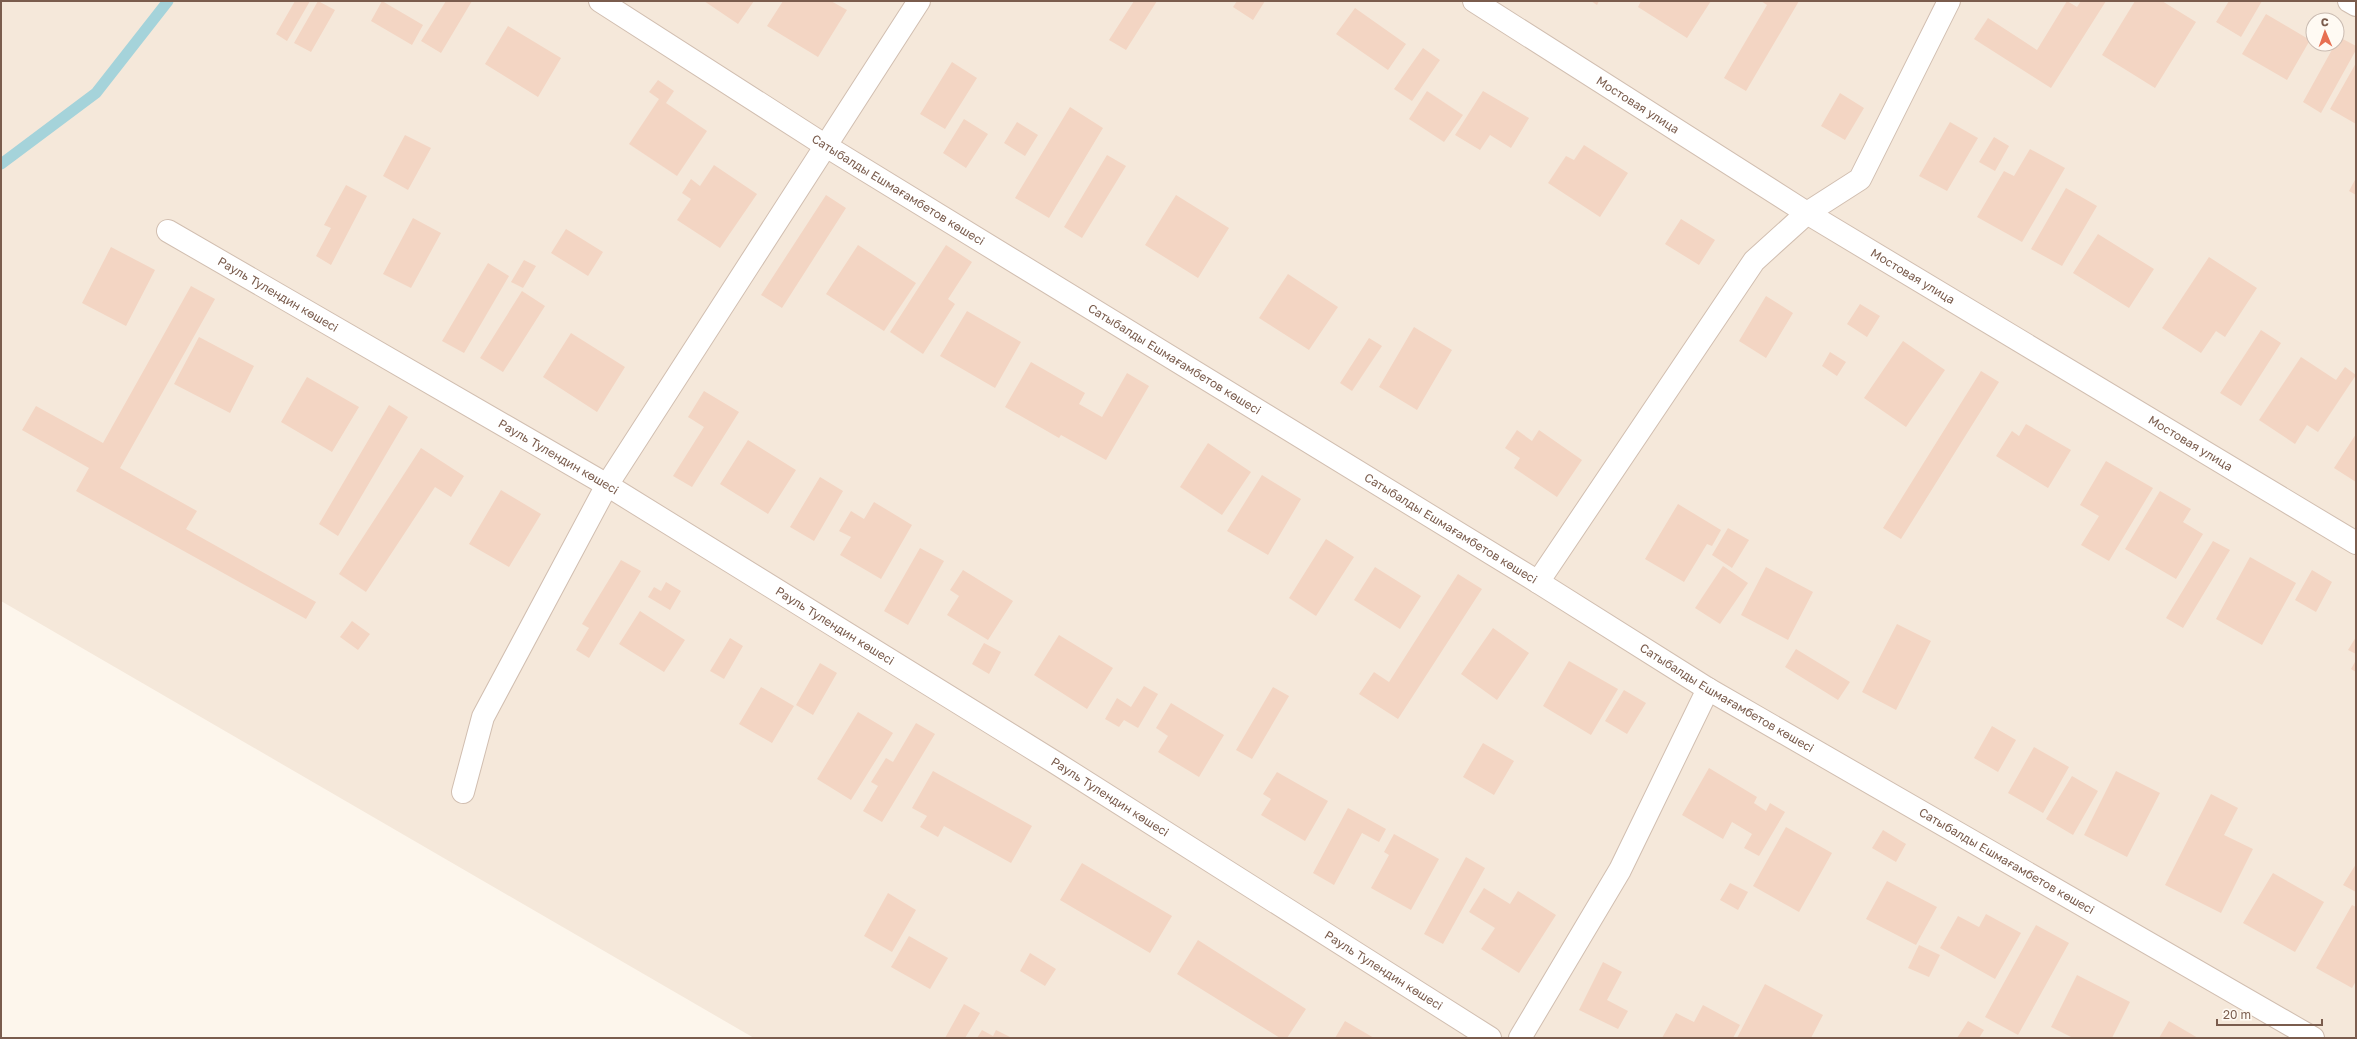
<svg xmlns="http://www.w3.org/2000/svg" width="2357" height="1039" font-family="'Golos Text',sans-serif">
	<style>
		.residential { fill: #f5e8da; fill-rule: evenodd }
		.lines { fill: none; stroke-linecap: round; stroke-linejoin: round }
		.stream { stroke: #a5d3da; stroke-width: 11 }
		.building { fill: #f3d5c3 }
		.minor-casing { stroke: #d1beb0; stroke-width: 24 }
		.minor { stroke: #fff; stroke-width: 22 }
		.labels { text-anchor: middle; stroke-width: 4; stroke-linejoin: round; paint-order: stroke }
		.street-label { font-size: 12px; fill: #7a5c4d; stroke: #fffaf3 }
	</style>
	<rect width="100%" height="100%" fill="#fdf6ec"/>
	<path class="residential" d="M1,1H2356V1038H754L1,601ZM2313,20H2337V44H2313Z"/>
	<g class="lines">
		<path class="stream" d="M1,164L96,93L168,1"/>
	</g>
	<path class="building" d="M295,1H310L287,41L276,34Z
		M318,1L335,10L311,52L294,43Z
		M382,1L423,25L412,45L371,21Z
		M446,1H472L441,53L421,41Z
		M704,1H754L738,24Z
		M783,1H831L847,10L818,57L767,26Z
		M1134,1H1157L1126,50L1109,40Z
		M1237,1H1265L1253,20L1233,7Z
		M1591,1H1599L1597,5Z
		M1641,1H1711L1687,38L1638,7Z
		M1761,1H1799L1746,91L1724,78L1767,5Z
		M2067,1L2077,7L2081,1H2106L2051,88L1974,39L1988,18L2037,50Z
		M2135,1H2162L2196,22L2155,88L2102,55Z
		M2229,1H2262L2241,37L2216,22Z
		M1355,8L1406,44L1388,70L1336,34Z
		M2266,14L2310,40L2287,80L2242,54Z
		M508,26L561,58L538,97L485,64Z
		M2339,37L2356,46V50L2321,113L2303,102Z
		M1423,48L1440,60L1412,101L1394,89Z
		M952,62L977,78L945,129L920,114Z
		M2356,63V124L2330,109Z
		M658,80L674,91L666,103L707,131L677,176L629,144L659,99L649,92Z
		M1427,91L1463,115L1444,142L1409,119Z
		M1483,91L1529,118L1511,148L1490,135L1480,150L1455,135Z
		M1840,93L1864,108L1845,140L1821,126Z
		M1070,107L1103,128L1049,218L1015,198Z
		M964,119L988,134L966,168L943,153Z
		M1017,122L1038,135L1025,156L1004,143Z
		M1950,122L1978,138L1947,191L1919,176Z
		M405,135L431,148L408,190L383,176Z
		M1994,137L2009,146L1995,171L1979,162Z
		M1584,145L1628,173L1600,217L1548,183L1566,156L1574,160Z
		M2030,149L2065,168L2022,242L1977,217L2004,171L2014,176Z
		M1107,155L1126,166L1082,238L1064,227Z
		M714,165L757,194L720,248L677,220L691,199L682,193L691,179L700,186Z
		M2356,178V195L2349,191Z
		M346,185L367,196L331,265L316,256L331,228L324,225Z
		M2066,188L2097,206L2062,266L2031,249Z
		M826,195L846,208L782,308L761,295Z
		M1176,195L1229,228L1198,278L1145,245Z
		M413,218L441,233L411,288L383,274Z
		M1681,219L1715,240L1699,265L1665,244Z
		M566,229L603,252L588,276L551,253Z
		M2098,234L2154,269L2129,308L2073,273Z
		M858,245L916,283L884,331L826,294Z
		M946,245L972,262L948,299L955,304L923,354L890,332Z
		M111,247L155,270L126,326L82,303Z
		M2209,257L2257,288L2225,337L2216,331L2201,353L2162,328Z
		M524,260L536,266L523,288L511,282Z
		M488,263L509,276L464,353L442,341Z
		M1288,274L1338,307L1309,350L1259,318Z
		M191,286L215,299L120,468L197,511L186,529L316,602L306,619L76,491L89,468L22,430L36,406L103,443Z
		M522,291L545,306L503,372L480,358Z
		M1766,296L1793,313L1766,358L1739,341Z
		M1860,304L1880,316L1867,337L1847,324Z
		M967,311L1021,342L995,388L940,356Z
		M1414,327L1452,350L1417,410L1379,387Z
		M2261,330L2281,343L2241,406L2220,393Z
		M571,333L625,367L597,412L543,377Z
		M199,337L254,366L230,413L174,384Z
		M1369,338L1382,346L1352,391L1340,383Z
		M1903,341L1945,370L1906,427L1864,398Z
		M1830,352L1846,362L1837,376L1822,366Z
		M2301,357L2336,380L2345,367L2356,375L2318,432L2307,425L2295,444L2259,420Z
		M1031,362L1085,393L1079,404L1102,417L1127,373L1149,386L1106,460L1061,435L1059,438L1005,407Z
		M1981,371L1999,382L1901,539L1883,528Z
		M307,377L359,407L332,452L281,422Z
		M704,391L739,412L692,487L673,476L704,427L688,417Z
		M389,405L408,417L338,536L319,524Z
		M2026,424L2071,450L2048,488L1996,456L2012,431L2019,436Z
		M1517,430L1532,441L1539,430L1582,460L1557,497L1514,468L1520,458L1505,448Z
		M2356,434V482L2334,468Z
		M748,440L796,470L768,514L720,484Z
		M1208,443L1251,472L1222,515L1180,487Z
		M421,448L464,476L451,497L435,487L366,592L339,574Z
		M2106,461L2153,488L2109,561L2081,545L2099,516L2080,505Z
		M1262,475L1301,499L1268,555L1227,531Z
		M820,477L843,491L814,541L790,527Z
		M501,490L541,514L509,567L469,544Z
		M2160,491L2191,509L2183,522L2203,534L2176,579L2125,549Z
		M874,502L912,525L881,579L840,555L851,537L839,531L851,511L864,519Z
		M1678,504L1721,530L1712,546L1707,544L1684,582L1645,559Z
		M1728,528L1749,540L1732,568L1712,555Z
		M1326,539L1354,557L1316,616L1289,598Z
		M2213,541L2230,550L2183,628L2166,618Z
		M920,548L944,561L908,625L884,611Z
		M2250,557L2296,583L2262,645L2216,619Z
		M621,560L641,571L589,658L576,650L589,628L582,624Z
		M1723,566L1748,583L1720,624L1695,608Z
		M1375,567L1421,596L1400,629L1354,600Z
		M1766,567L1813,592L1788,640L1741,615Z
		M963,570L1013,601L988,640L947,615L959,596L950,590Z
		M2312,570L2332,582L2316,612L2295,600Z
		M1458,574L1482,589L1398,719L1359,694L1374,672L1389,682Z
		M666,582L681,591L670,610L648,597L654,587L661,591Z
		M640,611L685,640L664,672L619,644Z
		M352,621L370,634L358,650L340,637Z
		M1897,624L1931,641L1896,710L1862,692Z
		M1493,628L1529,653L1497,700L1461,674Z
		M1059,635L1113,668L1087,709L1034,675Z
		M2356,637V654L2348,650Z
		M730,638L743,646L724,679L710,671Z
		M984,643L1001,652L989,674L972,664Z
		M1796,649L1850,682L1838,700L1785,667Z
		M2356,660V672L2351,669Z
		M1569,661L1618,689L1591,735L1543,706Z
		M820,663L837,673L813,715L796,705Z
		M1144,686L1158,694L1138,728L1124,720L1119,727L1105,719L1117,698L1131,707Z
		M761,687L794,706L772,743L739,724Z
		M1273,687L1289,696L1252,759L1236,750Z
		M1624,690L1646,703L1627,734L1605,721Z
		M1171,703L1224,735L1199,777L1158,752L1168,736L1156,728Z
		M858,712L893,733L851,800L817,779Z
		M916,723L935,734L882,822L863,811L878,786L871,782L886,758L893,762Z
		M1992,726L2016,740L1998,772L1974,758Z
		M1483,743L1514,761L1494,795L1463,777Z
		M2034,747L2069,767L2043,813L2008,793Z
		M1709,768L1757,797L1754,803L1766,811L1770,803L1785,812L1759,856L1744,848L1752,834L1732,822L1723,839L1682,815Z
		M933,771L1032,826L1011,863L944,826L938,837L920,827L927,816L912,808Z
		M2116,771L2160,793L2127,857L2084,835Z
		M1277,772L1328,801L1305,841L1261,815L1271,799L1263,794Z
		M2072,776L2098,791L2073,835L2046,819Z
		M2211,794L2238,808L2224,835L2253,849L2221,913L2165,885Z
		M1348,808L1386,829L1379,842L1362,833L1334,885L1313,873Z
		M1786,827L1832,853L1799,912L1753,886Z
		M1883,830L1906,844L1896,862L1872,848Z
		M1394,834L1439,859L1411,910L1371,888L1389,855L1384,852Z
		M1466,857L1485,868L1443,944L1424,934Z
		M1082,863L1172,916L1150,953L1060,900Z
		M2356,864V892L2343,885Z
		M2273,873L2324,902L2295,952L2243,923Z
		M1887,881L1937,907L1916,945L1866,919Z
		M1730,883L1748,892L1738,910L1720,900Z
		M1484,888L1510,904L1518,891L1556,915L1519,973L1481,949L1495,928L1469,912Z
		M888,893L916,910L892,952L864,936Z
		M2352,905L2356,907V981L2352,988L2316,968Z
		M1986,914L2021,933L1995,979L1940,948L1958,916L1979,927Z
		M2036,925L2069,943L2018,1035L1985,1017Z
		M909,936L948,958L930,989L891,967Z
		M1198,940L1306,1009L1287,1038H1280L1177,974Z
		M1919,945L1940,955L1929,977L1908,968Z
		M1030,953L1056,969L1045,986L1020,971Z
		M1603,962L1622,972L1607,1000L1628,1011L1618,1029L1579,1010Z
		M2077,975L2130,1002L2112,1038H2073L2051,1027Z
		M1765,984L1823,1015L1811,1038H1737Z
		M964,1004L980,1013L965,1038H945Z
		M1703,1005L1740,1025L1733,1038H1662L1676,1013L1694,1022Z
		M1345,1021L1374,1038H1335Z
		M1968,1021L1984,1030L1979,1038H1957Z
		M2169,1021L2198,1038H2159Z
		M982,1030L993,1036L996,1030L1012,1038H977Z"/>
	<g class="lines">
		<g class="minor-casing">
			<g id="minor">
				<path id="s1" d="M600,1L826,146L1538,582L1708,689L2313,1038"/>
				<path id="s2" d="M1474,1L1807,213L2356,543"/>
				<path d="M2349,1L2356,5"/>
				<path id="s3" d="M168,231L607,485L1056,763L1490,1038"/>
				<path d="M1538,582L1754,261L1807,213L1860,179L1949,1"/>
				<path d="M463,792L483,717L607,485L919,1"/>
				<path d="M1520,1038L1620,870L1708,689"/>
			</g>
		</g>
		<use href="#minor" class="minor"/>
	</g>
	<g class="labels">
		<g class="street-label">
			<text dy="4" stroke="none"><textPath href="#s2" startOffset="194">Мостовая улица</textPath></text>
			<text dy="4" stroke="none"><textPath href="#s1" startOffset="353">Сатыбалды Ешмағамбетов көшесі</textPath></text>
			<text dy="4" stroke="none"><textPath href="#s2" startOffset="518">Мостовая улица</textPath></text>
			<text dy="4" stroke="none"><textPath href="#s3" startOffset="127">Рауль Тулендин көшесі</textPath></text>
			<text dy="4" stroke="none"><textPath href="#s1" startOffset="677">Сатыбалды Ешмағамбетов көшесі</textPath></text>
			<text dy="4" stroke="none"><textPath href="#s2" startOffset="842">Мостовая улица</textPath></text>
			<text dy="4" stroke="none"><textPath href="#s3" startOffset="451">Рауль Тулендин көшесі</textPath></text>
			<text dy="4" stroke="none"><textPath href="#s1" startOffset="1001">Сатыбалды Ешмағамбетов көшесі</textPath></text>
			<text dy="4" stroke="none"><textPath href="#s3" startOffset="775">Рауль Тулендин көшесі</textPath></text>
			<text dy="4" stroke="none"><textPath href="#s1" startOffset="1325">Сатыбалды Ешмағамбетов көшесі</textPath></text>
			<text dy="4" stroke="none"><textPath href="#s3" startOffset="1099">Рауль Тулендин көшесі</textPath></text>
			<text dy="4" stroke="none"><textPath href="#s1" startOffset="1649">Сатыбалды Ешмағамбетов көшесі</textPath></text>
			<text dy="4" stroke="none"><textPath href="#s3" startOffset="1423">Рауль Тулендин көшесі</textPath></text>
		</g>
	</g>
	<rect width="2357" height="1039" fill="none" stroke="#7a5c4d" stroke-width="4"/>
	<g transform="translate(2325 32) rotate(358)"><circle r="19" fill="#fffaf3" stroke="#cabbb1"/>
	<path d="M0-3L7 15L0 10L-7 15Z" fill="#e76f51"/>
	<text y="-6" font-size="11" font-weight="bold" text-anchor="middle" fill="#7a5c4d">С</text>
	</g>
	<path d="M2217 1019v6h105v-6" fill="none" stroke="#7a5c4d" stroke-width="2"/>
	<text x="2223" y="1019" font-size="12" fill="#7a5c4d" stroke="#fffaf3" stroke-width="3" paint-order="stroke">20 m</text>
</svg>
